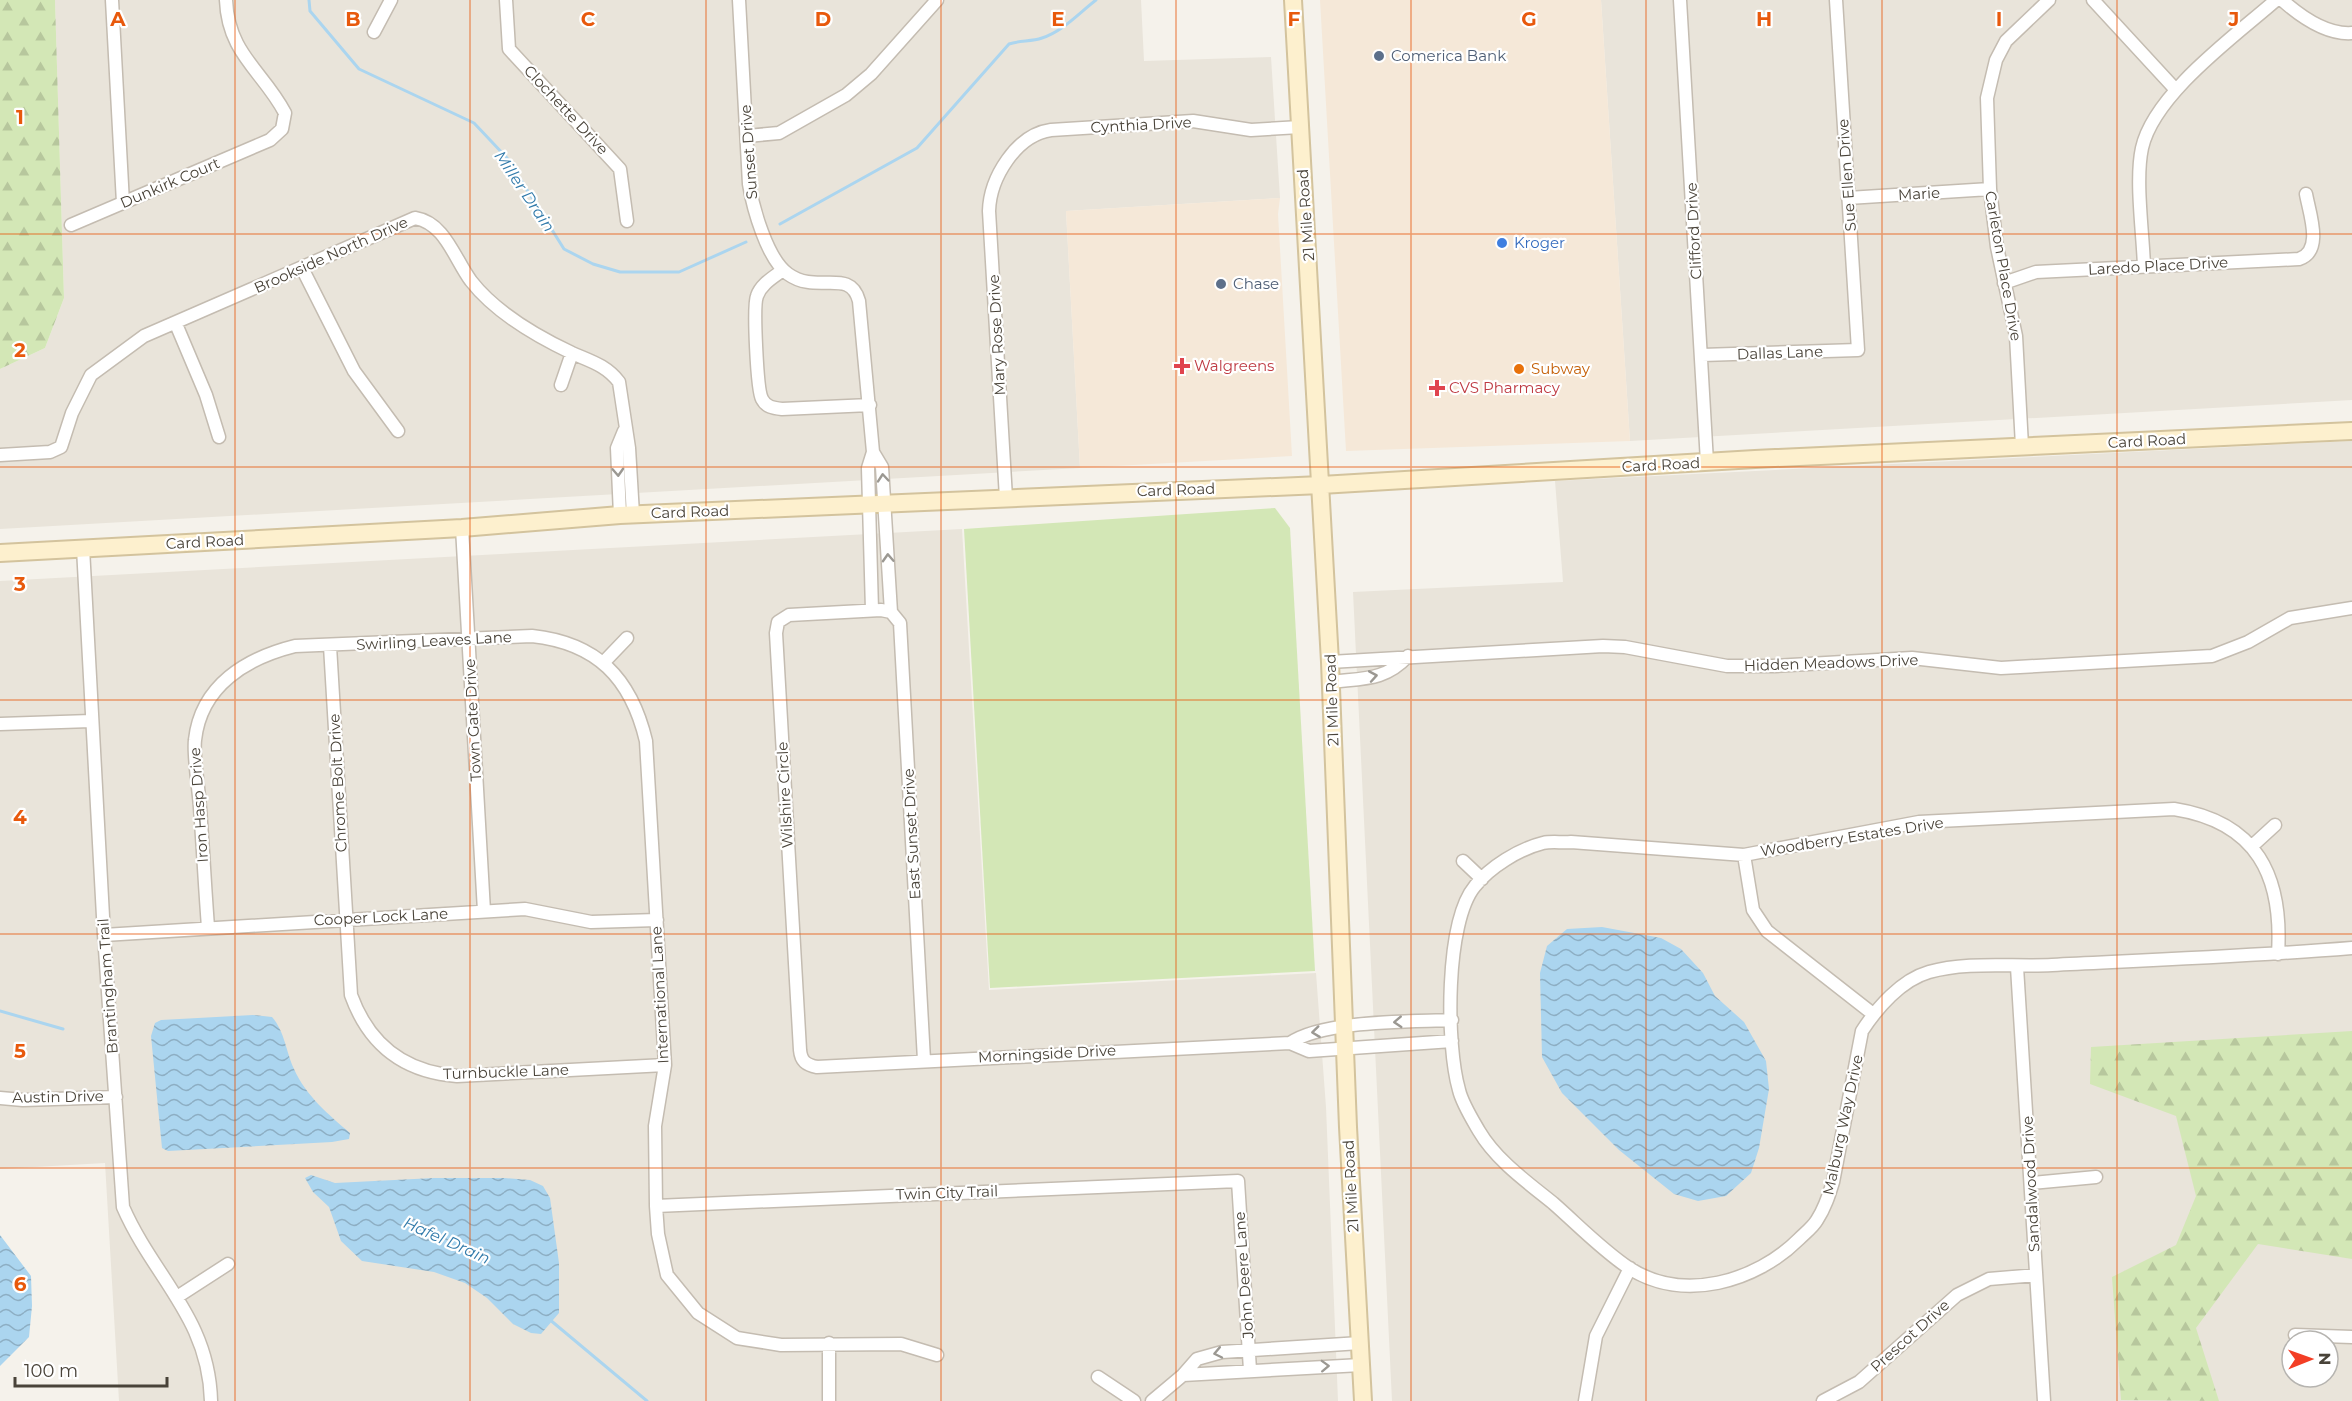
<svg xmlns="http://www.w3.org/2000/svg" width="2352" height="1401" font-family="Montserrat,sans-serif">
	<style>
		.residential { fill: #e9e4da; fill-rule: evenodd }
		.commercial { fill: #f5e8d8 }
		.green { fill: #d3e7b6 }
		.forest { fill: url(#forest-firs) }
		.water { fill: url(#water-waves) }
		.lines { fill: none; stroke-linecap: round; stroke-linejoin: round }
		.stream { stroke: #abd5ef; stroke-width: 3 }
		.street-casing { stroke: #c4bcb1; stroke-width: 15 }
		.secondary-casing { stroke: #d3c39d; stroke-width: 20 }
		.street { stroke: #fff; stroke-width: 12 }
		.secondary { stroke: #fdf0ce; stroke-width: 16 }
		.oneway { stroke: #9b9892 }
		.grid { fill: none; stroke: #e8590c; stroke-width: 1.5; stroke-opacity: 0.55 }
		.service-dot { fill: #5c6f8a; stroke: #fff; stroke-width: 2 }
		.shop-dot { fill: #3f7fe0; stroke: #fff; stroke-width: 2 }
		.health-dot { fill: #e0444e; stroke: #fff; stroke-width: 2 }
		.food-dot { fill: #e8710a; stroke: #fff; stroke-width: 2 }
		.labels { text-anchor: middle; stroke-width: 4.5; stroke-linejoin: round; paint-order: stroke }
		.service-label { font-size: 15px; fill: #4e5e75; stroke: #fff; text-anchor: start }
		.street-label { font-size: 15px; fill: #494339; stroke: #fff }
		.shop-label { font-size: 15px; fill: #366cbe; stroke: #fff; text-anchor: start }
		.health-label { font-size: 15px; fill: #be3a42; stroke: #fff; text-anchor: start }
		.food-label { font-size: 15px; fill: #c56008; stroke: #fff; text-anchor: start }
		.water-label { font-size: 16px; font-style: italic; fill: #327bab; stroke: #fff }
		.grid-label { font-size: 20px; text-anchor: middle; font-weight: bold; fill: #e8590c; stroke: #fff; stroke-width: 4.5; stroke-linejoin: round; paint-order: stroke }
	</style>
	<defs>
		<pattern id="forest-firs" width="22" height="20" patternUnits="userSpaceOnUse" patternTransform="scale(1.5)"><rect width="22" height="20" fill="#d3e7b6"/><path d="M5 1l3.5 6h-7zM16 11l3.5 6h-7z" fill="#b7c79d"/></pattern>
		<pattern id="water-waves" width="16" height="10" patternUnits="userSpaceOnUse" patternTransform="scale(1.5)"><rect width="16" height="10" fill="#abd5ef"/><path d="M0 5q4-4 8 0t8 0" fill="none" stroke="#8daec3"/></pattern>
	</defs>
	<rect width="100%" height="100%" fill="#f5f2eb"/>
	<path class="residential" d="M55,0H1141L1144,61L1271,57L1280,198L1066,211L1080,468L0,529V369L45,348L64,298Z
		M1601,0H2352V400L1630,441Z
		M2352,441V1401H1392L1353,592L1563,582L1555,481ZM2292,1341H2328V1377H2292Z
		M962,529L989,990L1316,973L1326,1107L1338,1401H119L105,1163L0,1169V581Z"/>
	<path class="commercial" d="M1320,0H1601L1630,441L1346,451Z
		M1280,198L1278,214L1292,456L1080,468L1066,211Z"/>
	<path class="green" d="M1275,508L1290,528L1315,971L990,988L964,529Z"/>
	<path class="forest" d="M0,0H55L64,298L45,348L0,369Z
		M2352,1031V1259L2258,1244L2196,1328L2219,1401L2121,1400L2112,1277L2176,1245L2196,1196L2176,1116L2090,1084L2091,1047Z"/>
	<path class="water" d="M1602,927L1661,938L1681,949L1703,973L1715,996L1744,1022L1766,1061L1769,1089L1759,1148L1751,1173L1726,1196L1698,1201L1674,1194L1619,1150L1562,1093L1542,1057L1540,973L1547,946L1567,929Z
		M253,1015L272,1017C285,1032 286,1052 294,1069C306,1096 329,1115 350,1133L349,1139L332,1142L168,1151L162,1148L151,1036L155,1023L161,1020Z
		M311,1175L335,1183L434,1178H504L530,1180L543,1186L550,1198L559,1263V1313L541,1334L531,1333L513,1324L487,1298L465,1283L434,1272L362,1261L341,1241L329,1207L313,1192L305,1178Z
		M0,1235L31,1276L32,1306L29,1337L0,1366Z"/>
	<g class="lines">
		<path class="stream" d="M309,0L310,11L359,69L474,123L507,158L564,249L593,264L620,272H679L746,242
			M780,224L917,148L1009,44C1020,40 1031,42 1042,38C1062,32 1079,13 1096,0
			M0,1011L63,1029
			M549,1319L647,1401"/>
		<g class="street-casing">
			<path id="street" d="M112,0L123,203
				M506,0L509,49L620,169L627,221
				M739,0L749,184C753,208 767,259 788,274C817,295 850,267 859,301L873,452L868,468L872,610
				M1680,0L1707,462
				M2093,0L2176,90
				M2282,0C2300,16 2326,35 2352,33
				M374,32L391,0
				M747,136L779,133L846,95L871,74L937,0
				M1848,198L1990,189
				M71,225L270,140L282,129L285,113C263,71 228,54 226,0
				M2144,267C2143,233 2135,180 2142,148C2154,94 2235,36 2276,0
				M302,268L354,371L398,431
				M783,270C774,277 761,284 757,296C753,306 757,390 762,399C766,407 773,408 782,409L870,405
				M2004,283L2036,272L2299,259C2324,251 2309,212 2306,194
				M176,324L206,395L219,437
				M1702,355L1858,350L1836,0
				M561,385L572,353
				M2022,446L2016,336L1997,247L1990,189L1987,98L1996,60L2006,41L2049,0
				M873,452L882,467L891,612
				M0,455L50,452L61,447L72,413L91,375L144,336L415,218C445,223 454,258 471,281C496,313 536,336 572,353C590,361 606,365 619,382L629,448L633,514
				M1006,498L989,211C990,178 1016,135 1051,130L1193,121L1251,130L1300,127
				M620,515L617,448L624,431
				M462,528L484,911
				M83,548L104,935L123,1207C154,1278 209,1318 211,1401
				M330,646L351,995C369,1045 404,1072 457,1076L665,1065
				M1330,662L1603,646L1625,647L1727,666H1775L1912,658L2001,668L2212,656L2248,642L2290,618L2352,608
				M603,663L627,638
				M1331,682C1363,678 1385,681 1408,656
				M0,724L91,721
				M2251,847L2275,825
				M1744,855L1753,910L1767,931L1873,1014
				M1463,861L1482,879
				M208,927C205,888 203,848 200,808C199,790 193,755 195,740C201,685 247,658 295,646L532,636C597,643 631,678 646,741L665,1065L655,1126L656,1206L658,1234L667,1275L698,1313L737,1338L781,1345L901,1344L937,1355
				M104,935L525,909L591,922L657,920
				M2278,954C2283,876 2257,822 2174,809L1919,822L1744,855L1571,842C1562,843 1552,841 1543,843C1519,849 1490,867 1475,886C1445,922 1446,1045 1459,1090C1462,1103 1472,1119 1479,1131C1496,1160 1527,1182 1553,1203C1577,1224 1602,1250 1629,1268C1683,1303 1756,1282 1799,1239C1805,1233 1813,1227 1817,1220C1825,1208 1829,1195 1833,1182L1862,1031C1877,1008 1901,980 1929,972C1967,961 2012,967 2052,965C2152,960 2252,956 2352,948
				M2017,967L2044,1401
				M1290,1043L1309,1051L1452,1041
				M924,1060L900,623L891,612L881,610L789,615L778,622L776,633L800,1050C801,1061 806,1065 817,1067L1290,1043C1324,1020 1409,1022 1452,1020
				M0,1098L23,1100L116,1097
				M2031,1183L2096,1177
				M656,1206L1238,1181L1250,1370
				M177,1297L228,1264
				M2295,1335L2352,1337
				M1183,1375L1361,1365
				M1098,1377L1134,1401
				M829,1401V1343
				M1152,1401L1183,1375L1197,1359L1222,1352L1360,1343
				M1585,1401L1596,1336L1630,1268
				M1823,1401L1859,1382L1957,1295L1989,1279L2036,1275"/>
		</g>
		<g class="secondary-casing">
			<path id="secondary" d="M1293,0L1330,662L1348,1127L1363,1401
				M0,553L462,528L620,515L1321,485L1755,459L2352,431"/>
		</g>
		<use href="#street" class="street"/>
		<use href="#secondary" class="secondary"/>
	</g>
	<defs><path id="oneway-chevron" d="M-2-3.5L2.5 0L-2 3.5" fill="none" stroke-width="1.6" stroke-linecap="round" stroke-linejoin="round" transform="scale(1.5)"/></defs>
	<g class="oneway">
		<use href="#oneway-chevron" transform="translate(618 472) rotate(87)"/>
		<use href="#oneway-chevron" transform="translate(883 478) rotate(-95)"/>
		<use href="#oneway-chevron" transform="translate(888 558) rotate(-93)"/>
		<use href="#oneway-chevron" transform="translate(1373 676) rotate(-10)"/>
		<use href="#oneway-chevron" transform="translate(1398 1022) rotate(177)"/>
		<use href="#oneway-chevron" transform="translate(1316 1032) rotate(173)"/>
		<use href="#oneway-chevron" transform="translate(1218 1353) rotate(168)"/>
		<use href="#oneway-chevron" transform="translate(1325 1366) rotate(-2)"/>
	</g>
	<path class="grid" d="M235,0V1401M470,0V1401M706,0V1401M941,0V1401M1176,0V1401M1411,0V1401M1646,0V1401M1882,0V1401M2117,0V1401M0,234H2352M0,467H2352M0,700H2352M0,934H2352M0,1168H2352"/>
	<g class="service-dot">
		<circle cx="1379" cy="56" r="6"/>
		<circle cx="1221" cy="284" r="6"/>
	</g>
	<circle class="shop-dot" cx="1502" cy="243" r="6"/>
	<g class="health-dot">
		<path d="M1179 357h6v6h6v6h-6v6h-6v-6h-6v-6h6z"/>
		<path d="M1434 379h6v6h6v6h-6v6h-6v-6h-6v-6h6z"/>
	</g>
	<circle class="food-dot" cx="1519" cy="369" r="6"/>
	<g class="labels">
		<g class="service-label">
			<text x="1391" y="61">Comerica Bank</text>
			<text x="1233" y="289">Chase</text>
		</g>
		<g class="street-label">
			<text transform="translate(566 110) rotate(47)" y="5">Clochette Drive</text>
			<text transform="translate(1141 125) rotate(-3)" y="5">Cynthia Drive</text>
			<text transform="translate(749 152) rotate(-94)" y="5">Sunset Drive</text>
			<text transform="translate(1847 175) rotate(-94)" y="5">Sue Ellen Drive</text>
			<text transform="translate(170 183) rotate(-23)" y="5">Dunkirk Court</text>
			<text transform="translate(1919 194) rotate(-3)" y="5">Marie</text>
			<text transform="translate(1306 215) rotate(-94)" y="5">21 Mile Road</text>
			<text transform="translate(1694 231) rotate(-93)" y="5">Clifford Drive</text>
			<text transform="translate(331 255) rotate(-24)" y="5">Brookside North Drive</text>
			<text transform="translate(2003 266) rotate(80)" y="5">Carleton Place Drive</text>
			<text transform="translate(2158 266) rotate(-3)" y="5">Laredo Place Drive</text>
			<text transform="translate(997 335) rotate(-93)" y="5">Mary Rose Drive</text>
			<text transform="translate(1780 353) rotate(-2)" y="5">Dallas Lane</text>
			<text transform="translate(2147 441) rotate(-3)" y="5">Card Road</text>
			<text transform="translate(1661 465) rotate(-3)" y="5">Card Road</text>
			<text transform="translate(1176 490) rotate(-2)" y="5">Card Road</text>
			<text transform="translate(690 512) rotate(-2)" y="5">Card Road</text>
			<text transform="translate(205 542) rotate(-3)" y="5">Card Road</text>
			<text transform="translate(434 641) rotate(-3)" y="5">Swirling Leaves Lane</text>
			<text transform="translate(1831 663) rotate(-2)" y="5">Hidden Meadows Drive</text>
			<text transform="translate(1332 700) rotate(-92)" y="5">21 Mile Road</text>
			<text transform="translate(473 720) rotate(-93)" y="5">Town Gate Drive</text>
			<text transform="translate(338 783) rotate(-93)" y="5">Chrome Bolt Drive</text>
			<text transform="translate(785 795) rotate(-93)" y="5">Wilshire Circle</text>
			<text transform="translate(199 805) rotate(-94)" y="5">Iron Hasp Drive</text>
			<text transform="translate(912 834) rotate(-93)" y="5">East Sunset Drive</text>
			<text transform="translate(1852 837) rotate(-9)" y="5">Woodberry Estates Drive</text>
			<text transform="translate(381 917) rotate(-3)" y="5">Cooper Lock Lane</text>
			<text transform="translate(108 986) rotate(-94)" y="5">Brantingham Trail</text>
			<text transform="translate(660 995) rotate(-93)" y="5">International Lane</text>
			<text transform="translate(1047 1054) rotate(-3)" y="5">Morningside Drive</text>
			<text transform="translate(506 1072) rotate(-2)" y="5">Turnbuckle Lane</text>
			<text transform="translate(58 1097) rotate(-1)" y="5">Austin Drive</text>
			<text transform="translate(1843 1125) rotate(-78)" y="5">Malburg Way Drive</text>
			<text transform="translate(2031 1184) rotate(-93)" y="5">Sandalwood Drive</text>
			<text transform="translate(1351 1186) rotate(-93)" y="5">21 Mile Road</text>
			<text transform="translate(947 1193) rotate(-2)" y="5">Twin City Trail</text>
			<text transform="translate(1244 1275) rotate(-94)" y="5">John Deere Lane</text>
			<text transform="translate(1910 1336) rotate(-42)" y="5">Prescot Drive</text>
		</g>
		<g class="shop-label">
			<text x="1514" y="248">Kroger</text>
		</g>
		<g class="health-label">
			<text x="1194" y="371">Walgreens</text>
			<text x="1449" y="393">CVS Pharmacy</text>
		</g>
		<g class="food-label">
			<text x="1531" y="374">Subway</text>
		</g>
		<g class="water-label">
			<text transform="translate(525 191) rotate(56)" y="6">Miller Drain</text>
			<text transform="translate(447 1240) rotate(24)" y="6">Hafel Drain</text>
		</g>
	</g>
	<g class="grid-label">
		<text x="118" y="26">A</text>
		<text x="353" y="26">B</text>
		<text x="588" y="26">C</text>
		<text x="823" y="26">D</text>
		<text x="1058" y="26">E</text>
		<text x="1294" y="26">F</text>
		<text x="1529" y="26">G</text>
		<text x="1764" y="26">H</text>
		<text x="1999" y="26">I</text>
		<text x="2234" y="26">J</text>
		<text x="20" y="124">1</text>
		<text x="20" y="357">2</text>
		<text x="20" y="591">3</text>
		<text x="20" y="824">4</text>
		<text x="20" y="1058">5</text>
		<text x="20" y="1291">6</text>
	</g>
	<g transform="translate(2310 1359) rotate(89)"><circle r="28" fill="#ffffff" stroke="#b6b4b0" stroke-width="1.5"/>
	<path d="M0-4.5L10 22L0 15L-10 22Z" fill="#f33e25"/>
	<text y="-9" font-size="16" font-weight="bold" text-anchor="middle" fill="#494339">N</text>
	</g>
	<path d="M15 1377v9h152v-9" fill="none" stroke="#494339" stroke-width="3"/>
	<text x="24" y="1377" font-size="18" fill="#494339" stroke="#ffffff" stroke-width="4.5" paint-order="stroke">100 m</text>
</svg>
